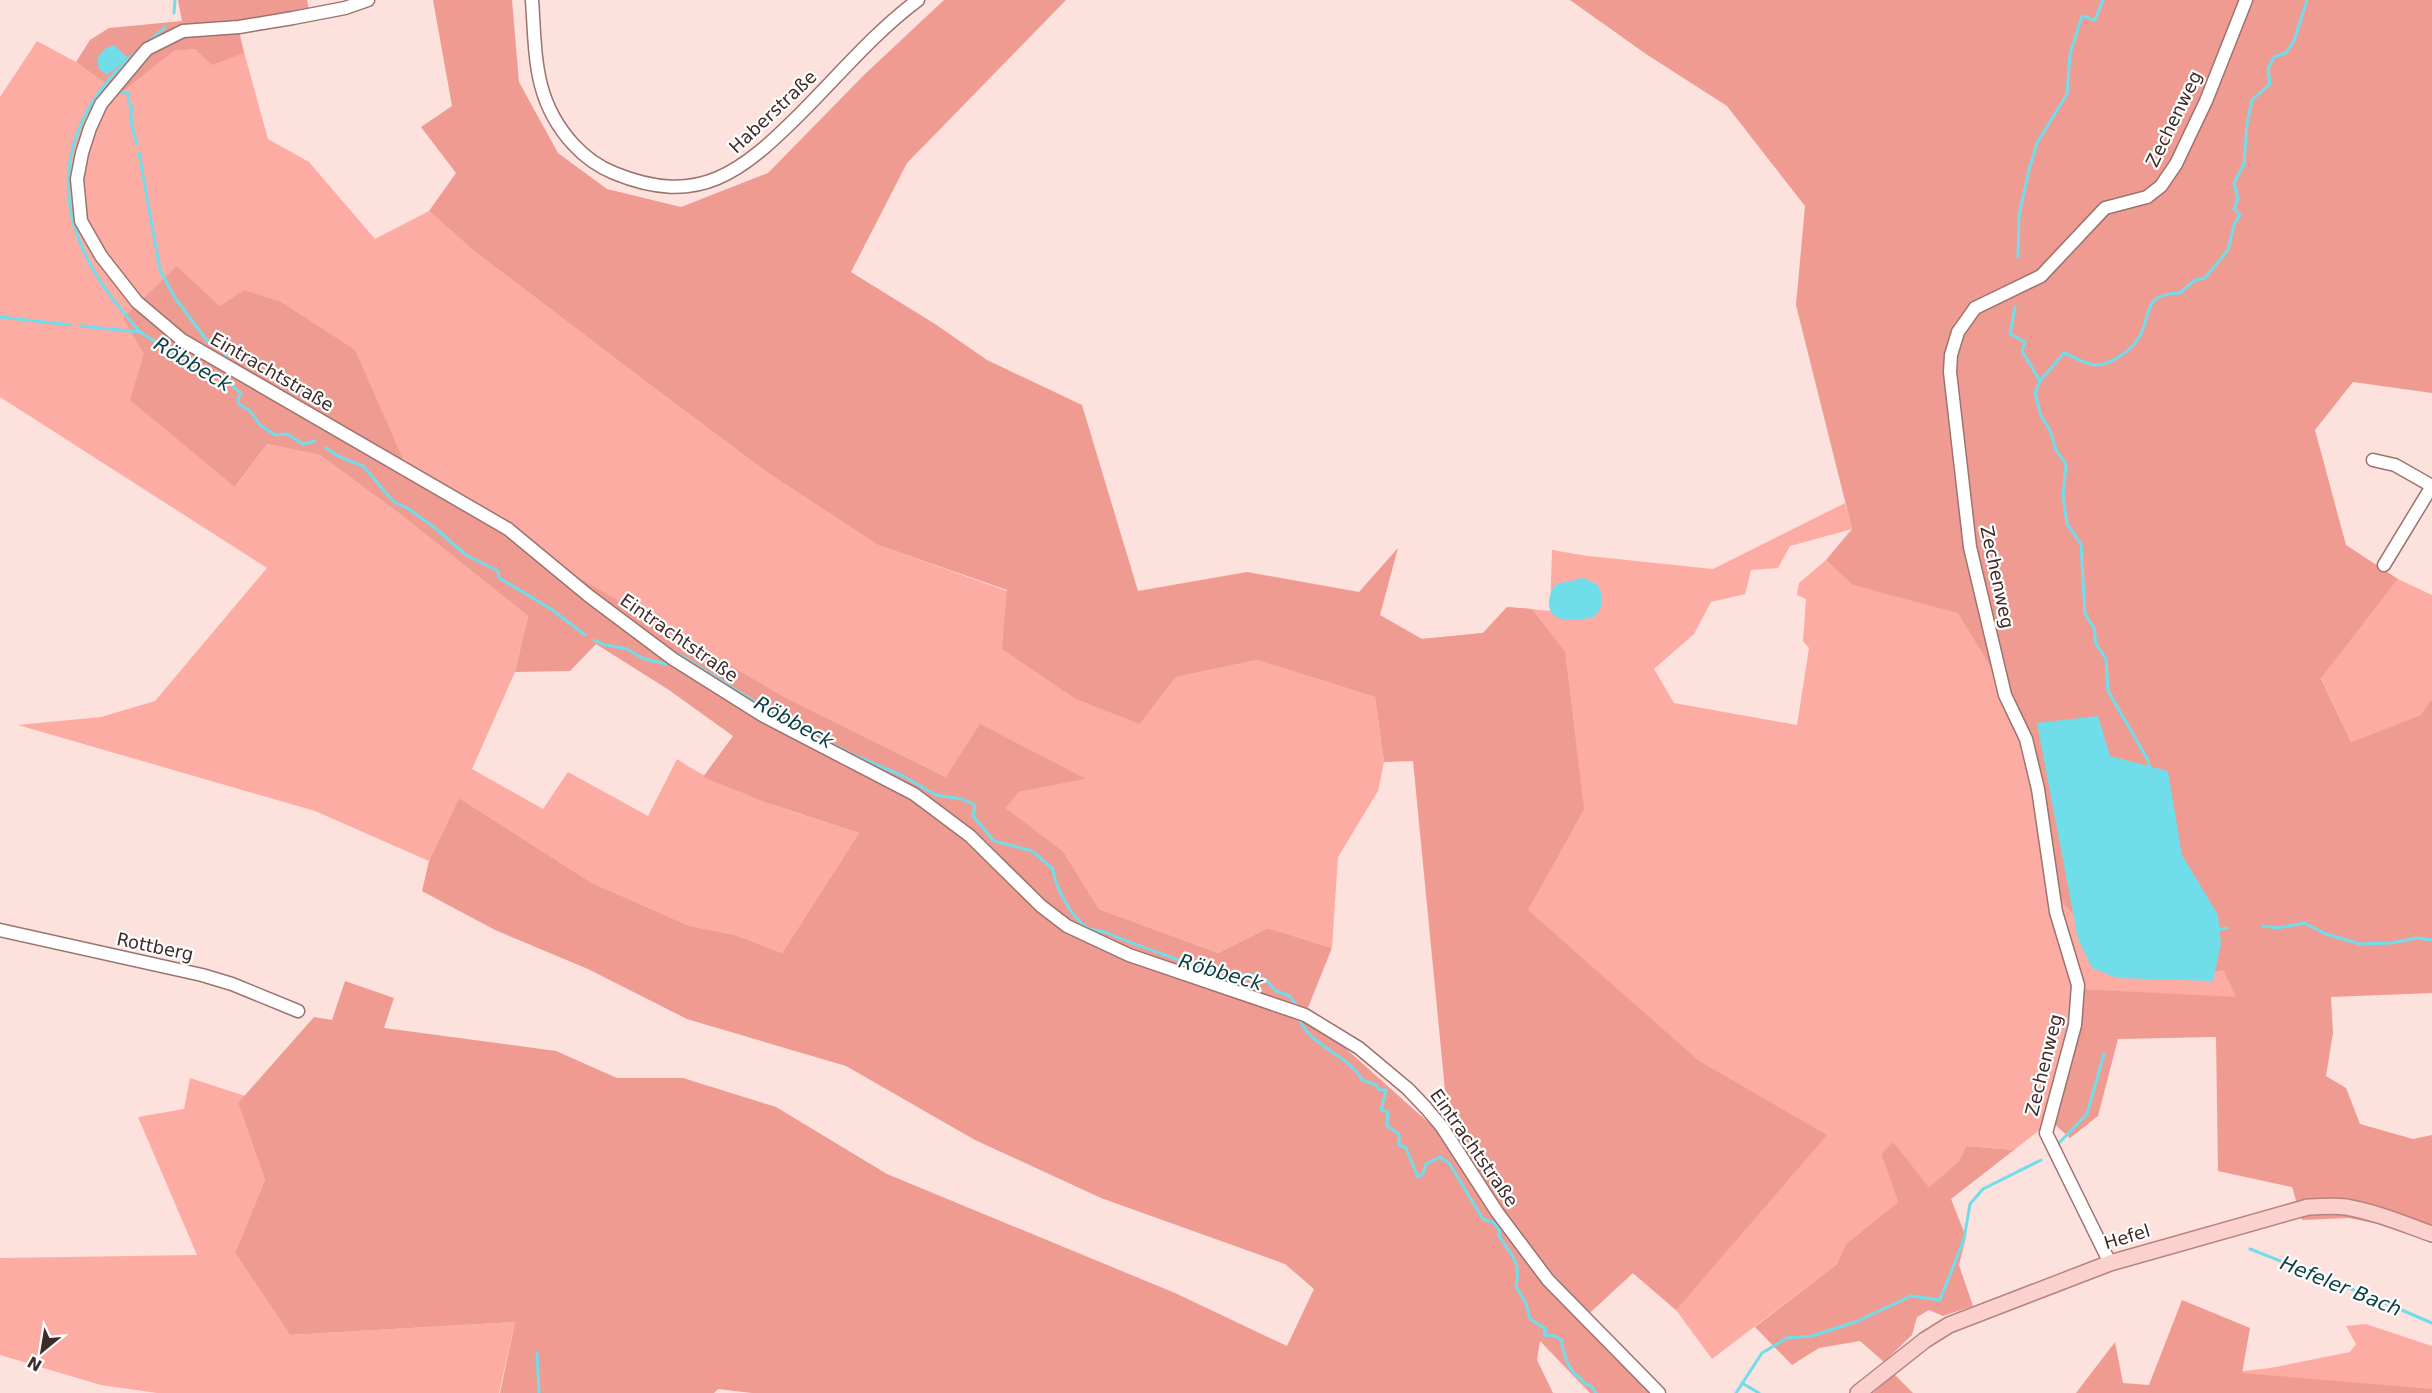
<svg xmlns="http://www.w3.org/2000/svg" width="2432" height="1393" font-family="'DejaVu Sans',sans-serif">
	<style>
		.green { fill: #fdaca3 }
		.forest { fill: #ef9b92 }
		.water { fill: #70ddeb }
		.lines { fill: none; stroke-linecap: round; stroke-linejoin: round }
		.stream { stroke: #70ddeb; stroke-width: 3 }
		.minor-casing { stroke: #9c736e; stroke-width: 15 }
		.major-casing { stroke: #b7837e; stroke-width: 18 }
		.minor { stroke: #fff; stroke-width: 12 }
		.major { stroke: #fbd1cd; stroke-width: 15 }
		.labels { text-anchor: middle; stroke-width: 4.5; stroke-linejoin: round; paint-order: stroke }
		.street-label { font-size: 18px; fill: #3d2b29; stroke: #fff }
		.water-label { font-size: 20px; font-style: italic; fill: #0b3f45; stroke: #fff }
	</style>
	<rect width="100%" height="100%" fill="#fde1dd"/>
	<path class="green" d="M37,41L76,62L120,94L174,51L195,49L244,52L268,139L309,162L375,239L429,211L474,251L657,390L768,473L878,545L1007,591L1140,724L1176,677L1257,660L1375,697L1384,762L1378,791L1338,857L1332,948L1268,928L1218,953L1099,909L1063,851L1006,808L1019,792L1085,779L946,777L788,699L568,572L405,463L220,306L177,266L236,486L267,444L320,455L400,514L528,616L515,672L472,769L543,809L568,772L648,816L677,759C731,796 797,812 859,833L782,953L735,935L690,926L592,883L459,798L429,861L315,811L18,725L101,717L155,701L267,568L0,397V97Z
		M1845,503L1852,529L1790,546L1778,568L1751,570L1745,594L1711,602L1694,634L1654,669L1674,703L1797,725L1809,648L1803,641L1806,599L1797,595L1799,583L1826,560L1854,585L1958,612L2029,730L2057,897L2223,970L2237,998L2082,989L2051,1121L2014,1150L1966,1146L1959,1161L1929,1187L1893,1143L1881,1154L1898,1202L1846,1244L1837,1264L1712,1359L1676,1310L1633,1273L1422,639L1483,633L1507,607L1550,611L1552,550L1588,556L1713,569Z
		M2398,579L2432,595V699L2422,715L2351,742L2321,677Z
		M190,1078L245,1096L238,1103L265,1180L235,1253L290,1335L515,1322L499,1393H157L101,1385L0,1355V1258L197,1255L138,1117L184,1109Z
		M2366,1324L2432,1346V1393H2150L2190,1377L2270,1368L2350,1352L2356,1344L2346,1326Z"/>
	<path class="forest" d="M178,0H307L309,10L237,21L244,53L212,65L195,49L174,51L120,94L76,62L90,40L109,28L182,21Z
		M433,0H512L519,82L558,153L607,189L681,207L768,173L865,74L944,0H1066L907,163L851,272L935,324L987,360L1082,405L1138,591L1247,572L1359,592L1398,548L1380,615L1422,639L1483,633L1507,607L1532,609L1565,652L1584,809L1528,910L1699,1061L1827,1135L1676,1310L1633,1273L1581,1321L1652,1393H1590L1540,1341L1537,1360L1553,1393H752L718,1389L714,1393H500L515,1322L290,1335L235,1253L265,1180L238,1103L314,1017L332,1020L345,981L394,998L384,1028L556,1051L617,1078H683L776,1107L887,1174L1175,1293L1287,1346L1314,1289L1285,1264L1101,1198L975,1140L846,1066L687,1019L588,969L495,930L422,891L429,861L459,798L592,883L690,926L735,935L782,953L859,833L764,802L703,777L733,736L669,690L596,644L570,671L515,672L528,616L400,514L320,455L267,444L235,487L130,400L144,354L123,318L177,266L220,306L244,290L281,302L355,350L405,464L569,572L788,699L946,777L980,724L1086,779L1019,792L1006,808L1063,851L1099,909L1218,953L1268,928L1332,948L1303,1020L1325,1030L1438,1131L1462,1130L1445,1090L1413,761L1384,762L1375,697L1257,660L1176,677L1140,724L1076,699L1002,649L1007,590L878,545L768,473L657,390L474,251L429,211L456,173L421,127L452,106Z
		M1570,0H2432V393L2353,382L2315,430L2346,545L2398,579L2321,678L2351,742L2421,715L2432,699V993L2331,997L2333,1033L2326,1076L2346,1088L2360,1124L2413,1139L2432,1135V1242L2378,1224L2349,1218L2302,1220L2292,1187L2218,1171L2216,1037L2118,1039L2098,1116L2070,1138L2051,1121L2082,989L2236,997L2223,970L2200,975L2088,929L2057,897L2029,730L1958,613L1853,585L1826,560L1852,529L1796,305L1805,206L1727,106L1646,54Z
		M1893,1142L1929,1187L1959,1161L1966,1146L2014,1150L1951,1199L1966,1237L1959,1265L1973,1306L1943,1316L1929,1310L1917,1317L1912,1335L1884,1362L1860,1341L1819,1348L1792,1365L1755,1327L1837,1264L1846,1244L1898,1202L1881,1154Z
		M2182,1300L2250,1328L2242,1373L2432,1389V1393H2076L2115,1342L2123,1383L2149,1385Z
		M1894,1374L1913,1393H1873Z"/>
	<path class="water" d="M114,45L128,58L107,75L99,69L97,58L105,49Z
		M1583,578L1597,584C1604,598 1605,606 1593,618C1584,618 1567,622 1559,618C1543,611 1549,593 1556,584Z
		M2098,716L2110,756L2168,771L2182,855L2218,915L2221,944L2213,981L2117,978L2092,968L2078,939L2037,723Z"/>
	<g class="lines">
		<path class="stream" d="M174,13L175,0
			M146,44L165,27
			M120,91L129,94L128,102L132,106C129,119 133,130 137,144
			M139,153L160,270L175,298L209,343L225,351L226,360
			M2018,257L2019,215L2029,170L2037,143L2067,94L2070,54L2082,16L2095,20L2103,0
			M2015,307L2010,334L2025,342L2022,351L2040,381L2035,393L2041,416L2050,430L2056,450L2066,464L2063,496L2067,524L2081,544L2085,614L2094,628L2096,644L2106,659L2108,691L2148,760L2150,770
			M0,317L71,325
			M80,326L140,332L173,353L230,383L241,394L238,399L239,404L250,411L260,425L275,435L287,434L303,444L315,441
			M140,332C120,309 101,286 87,258C47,177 74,104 141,48
			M2040,381L2064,353C2074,357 2085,364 2095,365C2110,366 2133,349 2140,336C2152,313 2142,294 2180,293L2195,280L2205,278L2228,250L2234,225L2240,215L2234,209L2238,198L2234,183L2244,164L2247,124L2252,100L2270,84L2268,69L2274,57L2286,53L2294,41L2307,0
			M326,448L340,457L363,466L394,502L409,509L435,528L466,555L498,571L499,578L551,609L585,635
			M594,640L605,645L627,649L644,659L666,664
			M680,655L779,717L858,757L903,776L936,795L962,799L975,805L973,816L994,841L1032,851L1053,869C1055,887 1072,919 1088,928C1092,931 1100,930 1105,932C1136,946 1168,955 1200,968C1211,972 1222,969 1231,976L1249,974L1266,980L1276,991L1290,996L1298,1008
			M2263,926L2278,928L2304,923L2326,934L2360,944L2391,943L2417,938L2432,940
			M2217,930L2227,928
			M1299,1017C1305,1044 1350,1055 1362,1080L1376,1085L1379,1090H1386L1381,1110L1388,1112L1387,1126L1399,1134V1145L1406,1148L1418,1177L1423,1174L1426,1164L1440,1157L1449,1163L1483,1219L1494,1223L1500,1231L1499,1236C1512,1257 1521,1259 1516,1287L1526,1303L1530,1319L1546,1329L1544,1335L1554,1336L1562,1340C1561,1349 1568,1366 1574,1373C1579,1377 1582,1378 1585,1384L1591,1386L1596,1393
			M2059,1143L2087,1114L2104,1054
			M2250,1249L2369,1296L2432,1323
			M537,1353L539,1393
			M1742,1383L1759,1393
			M1736,1393L1762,1353L1787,1338L1812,1336L1858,1321L1911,1296L1940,1300L1964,1239L1970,1204L1983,1189L2041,1160"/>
		<g class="minor-casing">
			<path id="minor" d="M368,0L345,8L293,18L239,27L183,31L147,49L101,104L90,128L82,153L77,179L81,221L101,256L137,302L182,340L508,529L589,596L673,659L762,715L914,794L970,836L1041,906L1067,926L1129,955L1305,1015L1359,1048L1408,1089L1426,1108L1442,1127L1497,1212L1548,1280L1659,1393
				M532,0C536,56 533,100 573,144C584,156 599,167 614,173C699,208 742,172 801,113C839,75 875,32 918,0
				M2373,460L2395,465L2432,486
				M2384,565L2432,486
				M0,930L202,975L232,984L298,1011
				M2110,1263L2046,1133L2075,1025L2078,985L2056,912L2038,789L2026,739L2005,695L1970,547L1950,372L1951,355L1958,332L1975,308L2041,276L2105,208L2147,197L2161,186L2176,164L2206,101L2246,0"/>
		</g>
		<g class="major-casing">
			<path id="major" d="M1858,1393L1925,1340L1949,1325L2110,1263L2308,1207C2320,1207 2333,1205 2346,1207C2375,1212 2404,1224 2432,1234"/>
		</g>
		<use href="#minor" class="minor"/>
		<use href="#major" class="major"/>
	</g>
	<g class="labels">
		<g class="street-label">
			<text transform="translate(773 112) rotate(-43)" y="6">Haberstraße</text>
			<text transform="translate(2174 119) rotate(-64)" y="6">Zechenweg</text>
			<text transform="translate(272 372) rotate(30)" y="6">Eintrachtstraße</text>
			<text transform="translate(1997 577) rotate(78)" y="6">Zechenweg</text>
			<text transform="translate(679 638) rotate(35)" y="6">Eintrachtstraße</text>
			<text transform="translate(155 947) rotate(12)" y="6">Rottberg</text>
			<text transform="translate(2044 1065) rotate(-76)" y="6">Zechenweg</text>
			<text transform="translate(1474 1148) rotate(55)" y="6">Eintrachtstraße</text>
			<text transform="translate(2127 1237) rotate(-17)" y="6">Hefel</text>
		</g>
		<g class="water-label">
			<text transform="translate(193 364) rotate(31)" y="7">Röbbeck</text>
			<text transform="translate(794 722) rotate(29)" y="7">Röbbeck</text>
			<text transform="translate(1221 972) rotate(16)" y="7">Röbbeck</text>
			<text transform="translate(2341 1286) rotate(22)" y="7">Hefeler Bach</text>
		</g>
	</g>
	<g transform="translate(42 1351) rotate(210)" stroke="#ffffff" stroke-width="4.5" paint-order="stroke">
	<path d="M0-4.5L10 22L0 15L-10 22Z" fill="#3d2b29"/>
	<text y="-9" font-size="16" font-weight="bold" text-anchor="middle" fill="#3d2b29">N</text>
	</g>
</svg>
